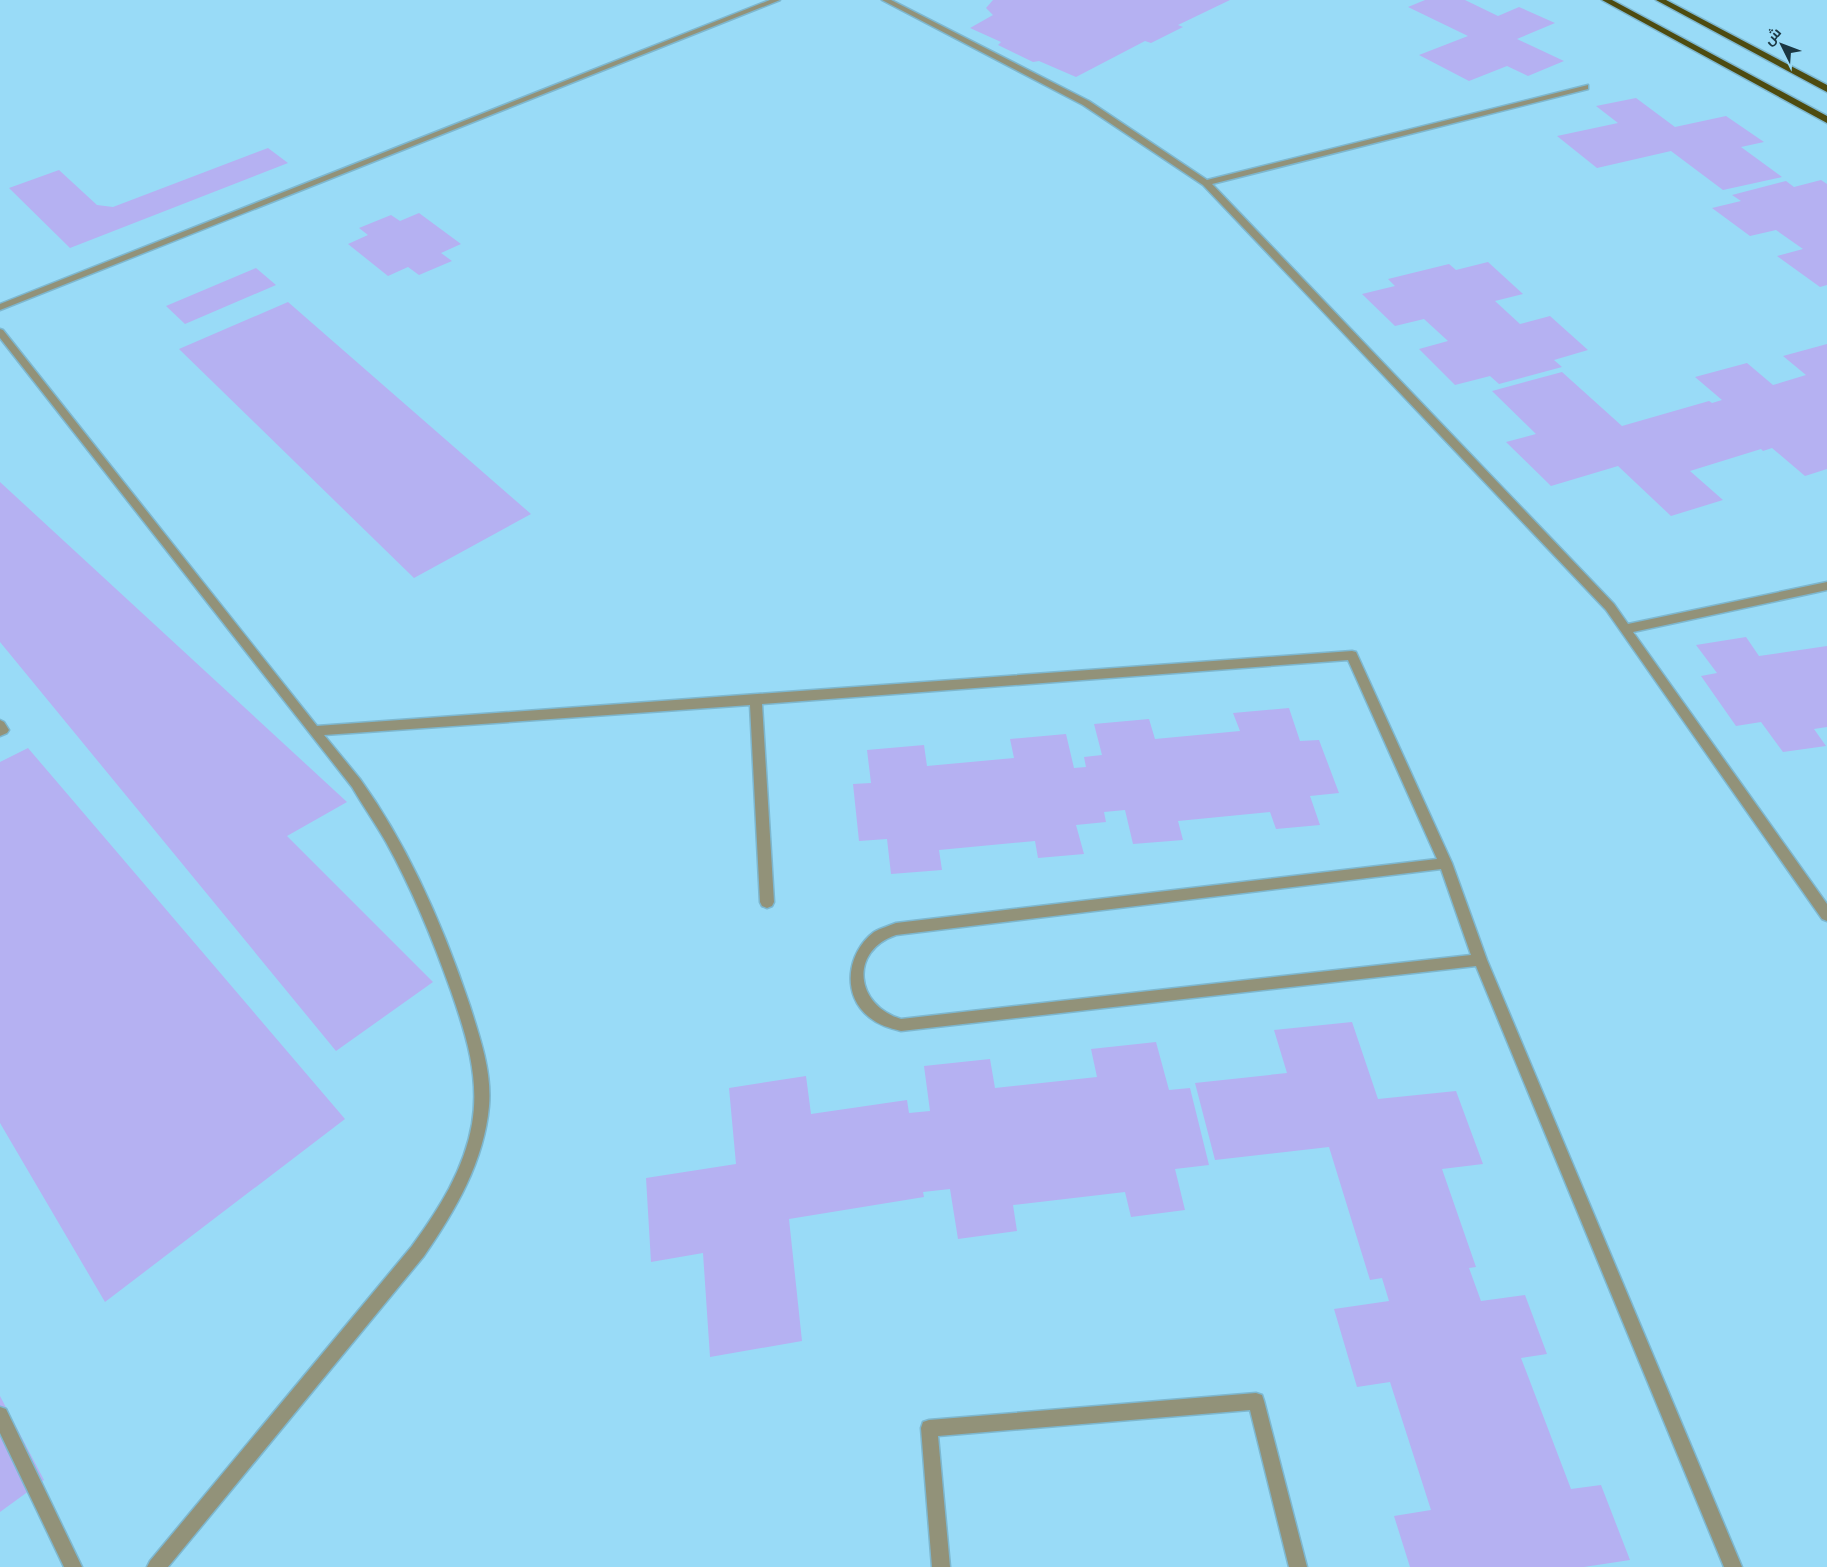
<svg xmlns="http://www.w3.org/2000/svg" width="1827" height="1567" font-family="'Titillium Web',Cairo,sans-serif">
	<style>
		.building { fill: #b5b1f2 }
		.lines { fill: none; stroke-linecap: round; stroke-linejoin: round }
		.street-casing { stroke: #7db7cf; stroke-width: 3 }
		.highway-casing { stroke: #7db7cf; stroke-width: 3 }
		.street { fill: #929279; fill-rule: evenodd }
		.highway { fill: #4d4b10; fill-rule: evenodd }
	</style>
	<rect width="100%" height="100%" fill="#99dbf7"/>
	<path class="building" d="M993,0H1230L1178,25L1183,27L1151,43L1145,41L1076,77L1039,61L1033,62L998,45L1001,42L970,28L993,15L986,8Z
		M1425,0H1465L1498,16L1519,7L1555,23L1517,39L1564,61L1528,76L1507,66L1469,81L1419,55L1468,36L1408,7Z
		M1636,98L1675,127L1726,116L1764,142L1741,147L1782,177L1723,190L1671,151L1597,168L1557,136L1618,123L1596,106Z
		M268,148L288,163L70,248L9,188L59,170L97,205L113,207Z
		M1821,180L1827,184V285L1820,287L1777,256L1803,249L1776,230L1750,236L1712,208L1741,201L1732,195L1786,181L1794,187Z
		M419,213L461,244L441,253L452,261L419,275L408,267L388,276L348,244L368,235L359,228L391,215L400,221Z
		M1488,262L1523,294L1495,301L1520,324L1550,316L1588,350L1554,360L1562,367L1499,384L1490,376L1455,385L1419,349L1448,341L1424,319L1395,326L1362,294L1395,286L1388,279L1449,264L1456,270Z
		M256,268L276,285L185,324L166,306Z
		M288,302L531,514L414,578L179,349Z
		M1827,344V469L1805,476L1772,448L1763,451L1761,449L1690,471L1723,500L1671,516L1618,466L1551,486L1506,442L1536,434L1492,391L1562,372L1622,426L1709,401L1712,403L1722,400L1695,377L1747,363L1773,385L1806,375L1783,356Z
		M0,482L347,802L287,836L433,982L336,1051L0,642Z
		M1746,637L1759,656L1827,646V727L1814,729L1826,746L1783,752L1761,722L1736,726L1701,676L1717,673L1696,645Z
		M1289,708L1300,741L1319,740L1339,793L1310,796L1320,825L1276,829L1270,812L1178,821L1183,840L1133,844L1125,810L1104,812L1106,822L1076,825L1084,854L1038,858L1035,841L939,850L942,870L891,874L887,839L859,841L853,784L871,783L867,750L924,745L927,766L1014,758L1010,739L1066,734L1074,768L1086,767L1084,757L1102,755L1094,724L1149,719L1155,739L1240,731L1233,713Z
		M28,748L345,1119L105,1302L0,1123V762Z
		M1352,1022L1378,1099L1456,1091L1483,1164L1442,1169L1476,1267L1469,1268L1481,1301L1525,1295L1547,1354L1521,1358L1571,1489L1601,1485L1630,1560L1584,1567H1410L1394,1516L1431,1510L1390,1382L1357,1387L1334,1309L1389,1301L1382,1278L1370,1280L1329,1147L1215,1160L1195,1083L1287,1073L1274,1030Z
		M1156,1042L1169,1090L1190,1088L1209,1165L1175,1169L1185,1210L1131,1217L1125,1192L1013,1205L1017,1231L958,1239L950,1189L923,1192L924,1197L789,1219L802,1341L710,1357L703,1253L651,1262L646,1178L736,1164L729,1088L806,1076L811,1114L907,1100L909,1113L930,1111L924,1066L990,1059L995,1088L1097,1077L1091,1049Z
		M0,1396L44,1480L0,1512Z"/>
	<g class="lines">
		<g class="street-casing">
			<path id="street" d="M770,0H780L0,310V304Z
				M882,0H891L1089,101L1207,180L1588,85V89L1212,184L1614,604L1628,624L1827,582V590L1633,632L1827,904V921L1822,919L1606,610L1203,185L1083,105Z
				M0,329L3,330L317,726L1352,651L1356,652L1452,863L1487,960L1742,1567H1724L1476,966L901,1031C889,1028 879,1025 869,1017C841,995 847,952 874,932C881,928 889,926 896,923L1437,859L1348,660L762,704L774,902L772,906L767,908L762,906L760,902L750,705L324,735C336,750 348,764 360,779C409,847 444,928 470,1006C480,1038 492,1072 489,1106C484,1162 455,1211 424,1256L168,1567H147L150,1561L412,1246C439,1209 464,1170 472,1124C480,1078 466,1034 451,991C433,940 412,889 386,842C375,823 363,806 352,787L0,338ZM1441,869L1471,955L901,1019C855,1005 849,951 896,935Z
				M0,720L4,722L9,730L7,733L0,736Z
				M1256,1393L1262,1395L1264,1401L1307,1567H1289L1250,1410L938,1436L950,1567H932L921,1428L923,1422L929,1420Z
				M0,1407L6,1409L82,1567H64L0,1433Z"/>
		</g>
		<g class="highway-casing">
			<path id="highway" d="M1602,0H1612L1827,116V123Z
				M1656,0H1666L1827,85V92Z"/>
		</g>
		<use href="#street" class="street"/>
		<use href="#highway" class="highway"/>
	</g>
	<g transform="translate(1782 45) rotate(312)" stroke="#99dbf7" stroke-width="4" paint-order="stroke">
	<path d="M0-4L9 19L0 12L-9 19Z" fill="#1b3742"/>
	<text y="-8" font-size="14" font-weight="bold" text-anchor="middle" fill="#1b3742">ش</text>
	</g>
</svg>
